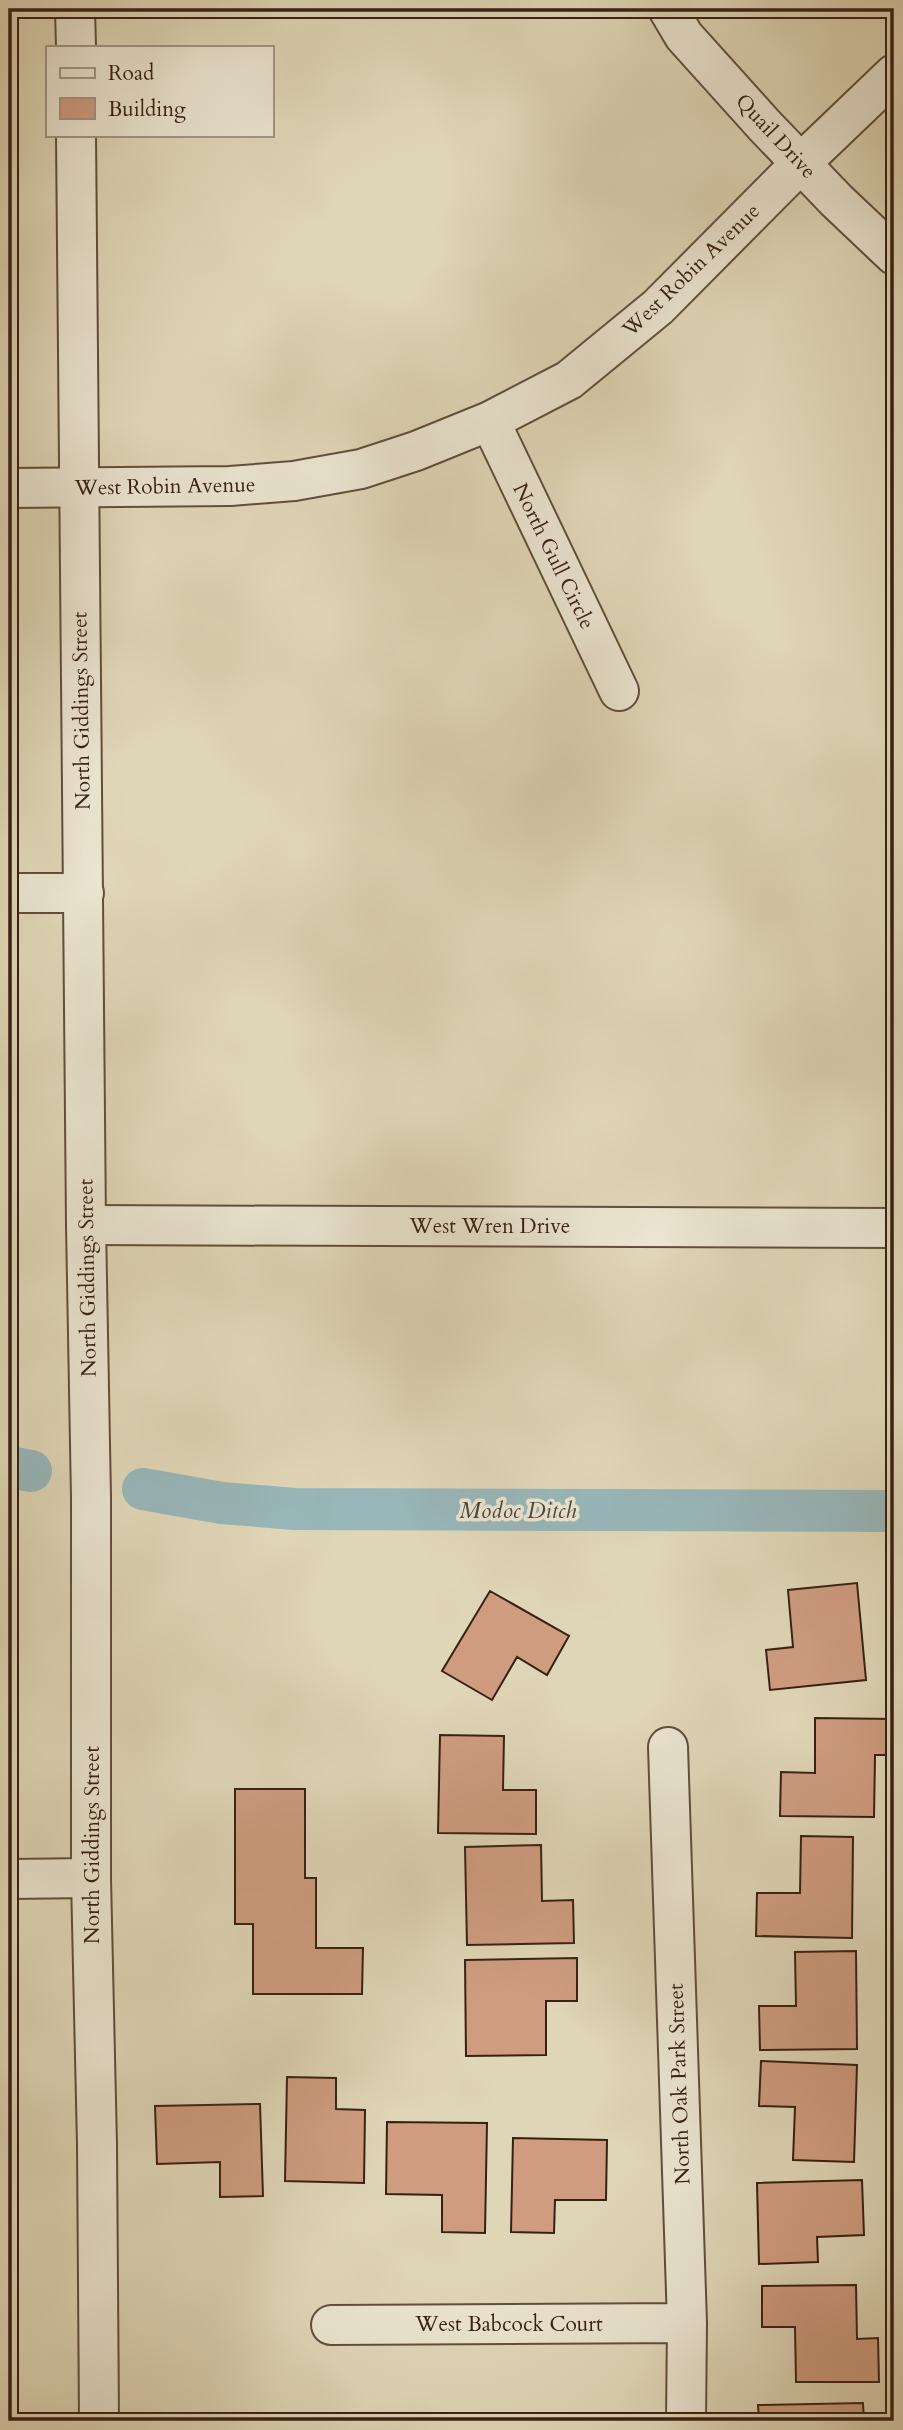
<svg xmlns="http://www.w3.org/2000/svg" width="903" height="2430" font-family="Cardo,serif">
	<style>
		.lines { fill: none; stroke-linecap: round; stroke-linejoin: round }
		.canal { stroke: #98b6b9; stroke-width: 42 }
		.building { fill: #cf9c80; stroke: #372113; stroke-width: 2 }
		.minor-casing { stroke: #614e3c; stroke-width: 42 }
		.tertiary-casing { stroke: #614e3c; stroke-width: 42 }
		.minor { stroke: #eae4d0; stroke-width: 38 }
		.tertiary { stroke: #eae4d0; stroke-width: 38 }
		.labels { text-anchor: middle; stroke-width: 7; stroke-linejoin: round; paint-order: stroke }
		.street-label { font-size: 21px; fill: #372113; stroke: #eae4d0 }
		.water-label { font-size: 23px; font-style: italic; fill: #4f463c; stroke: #eae4d0 }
	</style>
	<rect width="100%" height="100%" fill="#dfd6b7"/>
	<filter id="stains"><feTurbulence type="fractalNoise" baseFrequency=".00286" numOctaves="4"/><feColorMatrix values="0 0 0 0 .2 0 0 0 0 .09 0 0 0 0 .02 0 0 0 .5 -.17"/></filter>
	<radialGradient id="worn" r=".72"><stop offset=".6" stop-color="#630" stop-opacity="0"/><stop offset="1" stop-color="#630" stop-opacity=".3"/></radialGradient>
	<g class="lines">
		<path class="canal" d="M9,1467L31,1471
			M143,1489L222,1503L295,1509L894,1511"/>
	</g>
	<path class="building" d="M857,1583L866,1680L770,1690L766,1650L793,1647L788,1590Z
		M490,1591L569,1636L547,1675L517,1657L492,1700L442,1671Z
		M815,1718L894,1719V1755H875L874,1817L780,1816L781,1772L815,1773Z
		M440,1735L504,1736L503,1790H536V1834L438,1833Z
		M235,1789H305V1878H316V1948H363L362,1994H253V1924H235Z
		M801,1836L853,1837L852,1938L756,1936L757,1893H800Z
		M541,1845L542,1901L573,1900L574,1943L467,1945L465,1847Z
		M856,1951L857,2049L760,2050L759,2006H796L795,1952Z
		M577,1958V2001H546V2055L466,2056L465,1960Z
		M761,2061L857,2065L854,2162L793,2160L795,2107L759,2106Z
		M287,2077L336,2078V2109L365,2110L364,2183L285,2181Z
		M260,2104L263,2196L220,2197V2162L157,2164L155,2106Z
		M387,2122L487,2123L485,2233L442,2232V2195L386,2194Z
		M513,2138L607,2140L606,2200H555L554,2233L511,2232Z
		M862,2180L864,2235L817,2237L818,2262L759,2264L757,2183Z
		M856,2285L857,2339L878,2338L879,2382H796L795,2327H762V2286Z
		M863,2403L864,2421H759L758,2405Z
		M446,2415L491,2416V2421H445Z
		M601,2417V2421H518V2418Z"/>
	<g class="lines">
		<g class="minor-casing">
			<path id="minor" d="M668,9L684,36L765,126L836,200L894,255
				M490,421L619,691
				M9,488L230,486L294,481L361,469L416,451L490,421L569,380L658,307L800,164L894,74
				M9,893H84
				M86,1225L894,1228
				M668,1747L687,2323L686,2421
				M9,1879L91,1878
				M331,2325L687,2323"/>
		</g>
		<g class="tertiary-casing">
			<path id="tertiary" d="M75,9L76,47
				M76,135L86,1225L91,1498V1878L97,2145L99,2421"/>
		</g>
		<use href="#minor" class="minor"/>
		<use href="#tertiary" class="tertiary"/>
	</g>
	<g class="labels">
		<g class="street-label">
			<text transform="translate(776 136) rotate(47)" y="7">Quail Drive</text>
			<text transform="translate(691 270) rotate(-44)" y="7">West Robin Avenue</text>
			<text transform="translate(165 486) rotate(-1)" y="7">West Robin Avenue</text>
			<text transform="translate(554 556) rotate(64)" y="7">North Gull Circle</text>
			<text transform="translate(81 711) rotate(-91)" y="7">North Giddings Street</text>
			<text x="490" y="1233">West Wren Drive</text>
			<text transform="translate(87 1278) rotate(-91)" y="7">North Giddings Street</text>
			<text transform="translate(92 1845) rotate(-90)" y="7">North Giddings Street</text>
			<text transform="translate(679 2084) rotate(-92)" y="7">North Oak Park Street</text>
			<text x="509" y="2331">West Babcock Court</text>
		</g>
		<g class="water-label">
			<text x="518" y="1518">Modoc Ditch</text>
		</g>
	</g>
	<rect width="903" height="2430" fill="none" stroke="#dfd6b7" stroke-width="35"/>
	<rect x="10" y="10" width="882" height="2409" fill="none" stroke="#372113" stroke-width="3.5"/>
	<rect x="18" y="18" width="868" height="2395" fill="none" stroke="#372113" stroke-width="2"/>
	<rect x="46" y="46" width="228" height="91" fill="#eae4d0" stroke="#a29684" stroke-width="2"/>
	<rect x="60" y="68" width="35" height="10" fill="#eae4d0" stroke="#a29684" stroke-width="2"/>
	<text x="108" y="80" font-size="21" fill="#372113">Road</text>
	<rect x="60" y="98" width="35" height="21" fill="#cf9c80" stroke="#a29684" stroke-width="2"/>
	<text x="108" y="116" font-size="21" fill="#372113">Building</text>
	<rect width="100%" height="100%" filter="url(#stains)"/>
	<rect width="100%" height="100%" fill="url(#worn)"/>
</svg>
